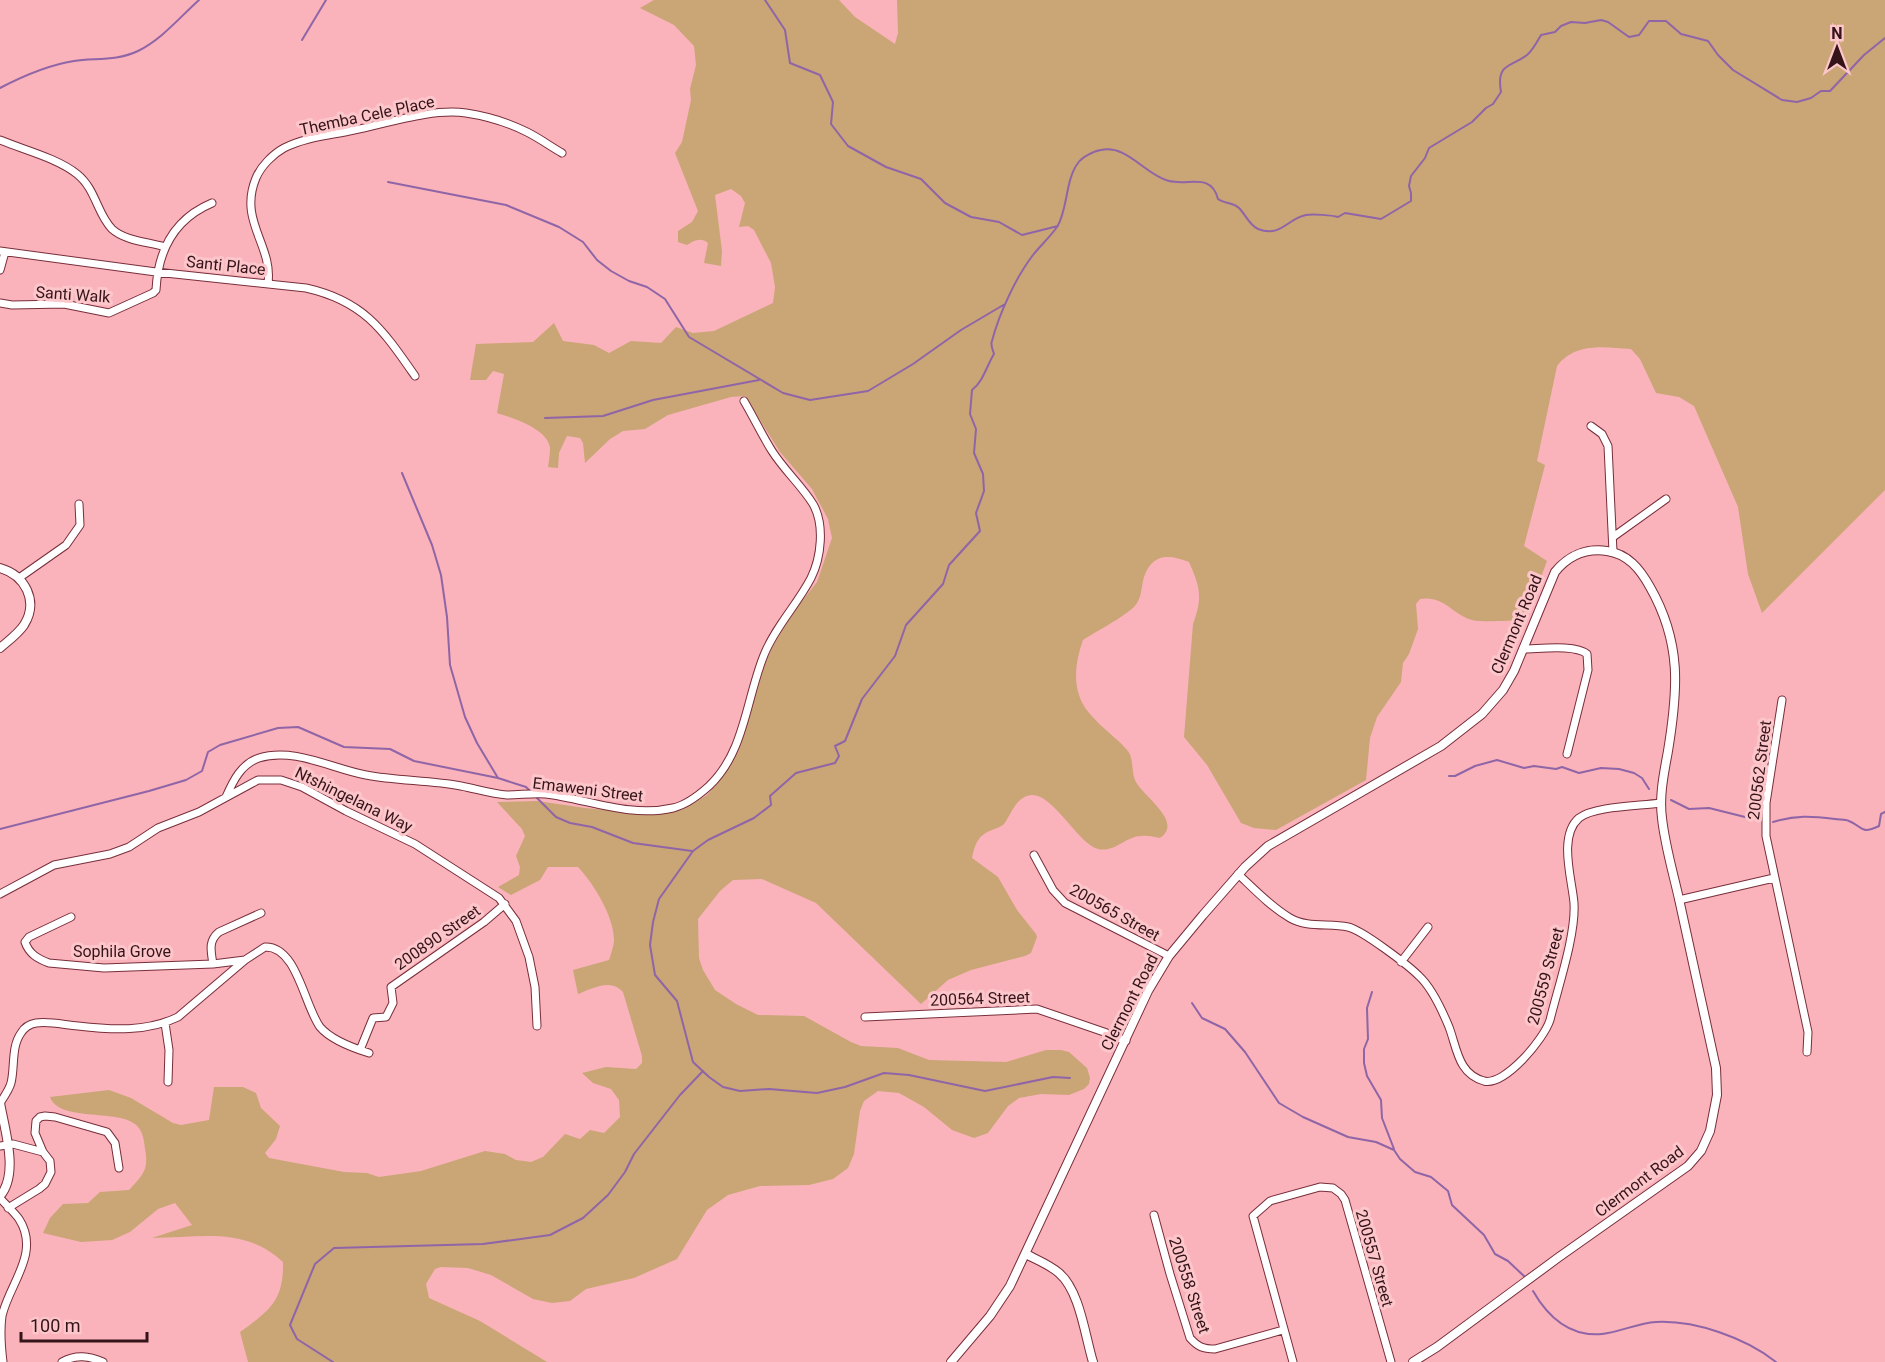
<svg xmlns="http://www.w3.org/2000/svg" width="1885" height="1362" font-family="Roboto,sans-serif">
	<style>
		.green { fill: #caa576 }
		.lines { fill: none; stroke-linecap: round; stroke-linejoin: round }
		.stream { stroke: #8f65a7; stroke-width: 2 }
		.minor-casing { stroke: #782e3b; stroke-width: 9 }
		.tertiary-casing { stroke: #782e3b; stroke-width: 10 }
		.minor { stroke: #fff; stroke-width: 7 }
		.tertiary { stroke: #fff; stroke-width: 8 }
		.labels { text-anchor: middle; stroke-width: 6; stroke-linejoin: round; paint-order: stroke }
		.street-label { font-size: 16px; fill: #341419; stroke: #fcc6ca }
	</style>
	<rect width="100%" height="100%" fill="#fab3ba"/>
	<path class="green" d="M654,0H839L855,17L895,44L898,33L897,0H1885V490L1762,613L1748,574L1738,507L1694,406L1679,397L1656,393L1640,359L1631,349C1604,347 1575,342 1557,366L1537,461L1545,465L1524,546L1547,561L1525,620C1509,620 1486,623 1472,620C1453,615 1444,595 1420,599L1416,604L1418,629L1409,654L1403,663L1401,682L1377,717L1370,738L1366,780L1276,830L1254,828L1241,823L1207,765L1184,737L1193,624C1203,597 1200,587 1189,562C1169,554 1152,553 1144,577C1141,587 1142,599 1134,607C1122,618 1097,631 1083,640C1077,657 1073,677 1079,695C1086,718 1113,733 1128,751C1134,759 1131,773 1136,782C1143,796 1184,822 1160,838C1154,837 1147,835 1141,836C1126,836 1115,853 1098,849C1075,843 1048,781 1023,798C1014,803 1010,816 1004,824C1001,827 996,828 992,830C978,835 975,844 972,858L998,877L1017,910L1036,934L1037,937L1031,953L1025,956L971,970L948,980L921,1004L816,903L762,879L733,880L720,891L698,919L699,958L703,970L715,990L736,1004L758,1015L804,1016L851,1042L861,1046L898,1048L929,1060L1006,1062L1046,1050H1061L1069,1052L1087,1068L1090,1078L1089,1084L1084,1089L1069,1095L1041,1094L1019,1098L1008,1106L988,1133L974,1138L952,1130L924,1107L899,1093L878,1091L864,1101L860,1111L854,1154L848,1168L833,1179L809,1185L760,1186L728,1195L707,1210L677,1259L634,1278L586,1289L570,1301L552,1303L533,1299L491,1275L468,1268L441,1267L435,1269L426,1284L429,1298L480,1321L547,1362H248L240,1332C269,1311 284,1301 283,1262C245,1226 199,1238 152,1238L192,1225L175,1203L158,1209L130,1232L112,1240L81,1242L43,1233L50,1218L63,1204L88,1203L100,1192L129,1190C143,1175 149,1170 145,1149C144,1140 143,1130 135,1124C116,1109 59,1122 50,1097L109,1090L131,1098L173,1123L181,1125L209,1120L214,1087H243L256,1093L261,1108L280,1126L276,1139L265,1153L269,1158L344,1172L367,1173L379,1177L421,1171L485,1151L505,1154L516,1160L531,1162L543,1157L565,1134L580,1139L590,1130L604,1133L620,1117L619,1100L611,1089L593,1083L582,1073L606,1067L636,1069L642,1063V1056L623,992C610,978 593,988 578,994L573,970L609,960C611,954 613,948 614,942C615,918 594,884 578,867H548L540,880L511,895L498,887L519,875L520,867L516,856L525,836L522,829L497,802L537,801L585,808L640,813L682,810L707,795L720,780L739,750L755,688L772,648L791,615L817,582L832,538L828,519L812,489L780,452L745,396L731,397L668,415L645,429L623,431L610,439L585,463L583,443L580,438L567,436L559,453L558,468L548,467C549,461 550,454 550,448C548,429 513,418 497,413L504,374L493,371L486,380H470L476,344L533,342L554,323L563,341L594,345L609,353L631,341L661,343L676,327L693,333L714,331L773,303L775,287L771,263L754,230L748,226L739,227L745,203L741,196L731,189L715,195L722,251L721,266L704,263L708,243C701,237 694,240 687,245L678,242V231L692,222L698,211L675,153L682,142L691,100L690,89L696,65L694,46L674,25L640,8Z"/>
	<g class="lines">
		<path class="stream" d="M765,0L785,30L790,63L820,75L833,102L831,124L848,146L886,167L921,179L945,203L971,217L999,222L1022,235L1058,226
			M302,40L326,0
			M0,88C23,76 48,65 74,61C96,58 117,61 138,51C162,39 179,18 199,0
			M388,182L506,205L559,227L583,242L597,260L611,271L629,281L647,287L665,299L689,337L783,393L810,400L868,391L913,364L961,330L1005,304
			M545,418L603,416L653,400L759,380
			M402,473L432,545L441,575L447,617L450,665L465,717L477,743L498,778
			M1449,776H1455L1475,766L1497,760L1524,768L1534,766L1556,769L1562,767L1579,773L1601,768L1619,769L1634,773L1642,778L1649,789
			M535,796L556,817L570,823L592,827L633,843L692,851
			M1671,800L1689,809L1709,808L1749,818
			M1773,822C1796,815 1811,816 1835,819C1839,820 1845,819 1849,821C1864,827 1860,835 1879,826L1881,814L1885,812
			M0,829L149,791L186,780L202,771L208,752L220,745L278,728L298,727L344,747L390,749L414,761L498,778L526,787L531,792
			M1372,992L1367,1008L1368,1039L1364,1049V1063L1367,1076L1381,1100L1382,1118L1394,1149
			M1192,1003L1202,1018L1225,1029L1245,1052L1279,1103L1303,1117L1348,1137L1376,1142L1394,1150L1400,1159L1415,1172L1431,1177L1448,1191L1452,1205L1484,1235L1495,1254L1508,1261L1526,1278
			M1070,1078L1053,1077L985,1091L909,1075L884,1073L845,1087L817,1093L769,1089L740,1091L723,1087L709,1077L693,1062L677,1001L655,975L650,945L653,922L659,899L693,851L708,840L754,818L771,805L770,796L796,773L835,763L839,756L835,746L845,741L862,699L895,656L906,625L943,584L949,565L980,531L976,513L984,491L983,474L974,453L976,429L970,414L972,390C983,382 987,365 994,354C993,350 990,345 992,341C999,314 1016,277 1033,255C1040,246 1050,237 1057,227C1068,210 1065,180 1078,163C1082,157 1094,151 1101,150C1127,144 1145,175 1169,181C1189,186 1211,172 1218,199C1225,204 1233,202 1239,208C1246,215 1249,225 1258,229C1281,238 1288,218 1306,215C1312,214 1332,215 1338,217L1345,213L1381,219L1411,201V193L1409,186L1411,176L1425,158L1429,148L1472,122L1486,108L1493,104L1501,92C1496,63 1510,68 1527,55C1533,50 1537,42 1541,35L1555,32L1561,26L1571,22L1585,23L1601,20L1608,22L1629,37L1639,35L1649,21H1666L1681,34L1708,41L1718,55L1733,70L1782,100L1797,102L1811,98L1821,91H1830L1864,55L1885,38
			M1533,1291C1548,1317 1570,1337 1602,1334C1620,1332 1638,1323 1656,1322C1695,1320 1746,1338 1776,1362
			M333,1362L297,1339L290,1325L315,1264L334,1248L483,1244L550,1235L583,1218L608,1195L625,1172L634,1154L680,1095L703,1071"/>
		<g class="minor-casing">
			<path id="minor" d="M0,140C24,150 57,158 77,174C96,189 97,214 112,229C125,241 149,242 165,247
				M0,251L156,272L306,288C364,301 383,330 415,376
				M0,270L5,252
				M268,283C273,245 238,221 256,178C261,166 273,154 284,148C305,137 332,135 354,130C388,123 433,108 466,113C486,116 509,123 527,132C539,138 550,146 562,153
				M0,303L12,305L64,304L109,313L153,293L156,290C158,250 174,219 212,203
				M1591,426L1602,434L1608,446L1613,552
				M1613,537L1666,499
				M19,578L66,545L80,525L79,504
				M1523,649C1539,649 1575,644 1587,654L1588,670L1567,754
				M1782,700L1766,803V836L1808,1032L1807,1052
				M226,797C233,781 241,764 259,758C294,747 333,769 366,775C397,781 430,780 461,786C477,789 491,794 507,795C520,795 533,793 546,794C587,799 630,818 673,808C686,805 699,795 709,786C745,752 746,699 764,655C775,627 797,605 811,578C821,558 825,525 813,504C802,486 784,470 772,451C762,435 754,418 744,401
				M1034,855L1053,890L1065,903L1169,956
				M1238,874C1254,889 1271,907 1290,918C1307,928 1329,923 1348,927C1362,930 1408,965 1419,976C1432,988 1442,1010 1449,1027C1457,1048 1458,1074 1484,1081C1505,1086 1544,1039 1550,1020C1558,987 1576,935 1574,903C1572,879 1558,836 1579,818C1594,806 1640,806 1660,803
				M0,894L54,865L110,854L129,847L158,828L199,812L258,780H281L302,787L346,811L415,844L499,898L516,921L529,957L535,987L537,1026
				M1679,900L1774,878
				M71,917L29,937L25,942C29,954 38,959 49,963L104,968L213,964L245,960
				M1401,962L1428,927
				M213,964C211,951 208,941 219,932L261,913
				M865,1017L1037,1009L1104,1032L1126,1041
				M165,1023L169,1050L168,1082
				M360,1050L373,1018L386,1017L393,1003L391,987L484,922L505,904
				M0,1103C4,1097 9,1090 11,1083C15,1067 11,1047 21,1033C24,1028 30,1024 36,1023C49,1021 65,1025 78,1026C112,1030 147,1032 178,1017L245,960L265,947C297,946 304,1005 320,1027C331,1040 353,1048 369,1053
				M0,1146L13,1144L43,1152
				M0,1198C6,1205 14,1212 19,1219C41,1253 9,1284 2,1316C0,1331 1,1346 3,1362
				M8,1208L39,1189L45,1184L51,1172L50,1161L43,1152L35,1133L36,1121L40,1117L45,1116L55,1117L107,1132L115,1143L119,1168
				M1154,1215L1170,1274L1190,1338C1198,1347 1203,1349 1215,1349L1283,1330
				M62,1362C76,1354 89,1356 103,1362
				M1293,1362L1253,1216L1270,1201L1320,1187L1333,1188L1341,1194L1345,1200L1391,1362"/>
		</g>
		<g class="tertiary-casing">
			<path id="tertiary" d="M0,568C25,575 39,601 24,625C18,634 8,641 0,648
				M0,1103C5,1131 19,1174 0,1196
				M1026,1254C1037,1260 1050,1265 1059,1273C1080,1291 1085,1336 1093,1362
				M951,1362L990,1316L1010,1286L1148,991L1169,956L1203,915L1245,867L1268,846L1441,746L1482,714L1503,690L1514,671L1555,572C1568,556 1586,548 1607,551C1628,554 1640,569 1650,587C1682,643 1678,690 1668,751C1664,773 1659,796 1662,818C1665,846 1673,872 1679,899C1691,955 1704,1012 1716,1068L1717,1095L1710,1131L1701,1151L1688,1166L1559,1257L1437,1347L1413,1362"/>
		</g>
		<use href="#minor" class="minor"/>
		<use href="#tertiary" class="tertiary"/>
	</g>
	<g class="labels">
		<g class="street-label">
			<text transform="translate(367 115) rotate(-12)" y="6">Themba Cele Place</text>
			<text transform="translate(226 265) rotate(6)" y="6">Santi Place</text>
			<text transform="translate(73 294) rotate(4)" y="6">Santi Walk</text>
			<text transform="translate(1516 624) rotate(-67)" y="6">Clermont Road</text>
			<text transform="translate(1759 770) rotate(-83)" y="6">200562 Street</text>
			<text transform="translate(588 789) rotate(7)" y="6">Emaweni Street</text>
			<text transform="translate(354 799) rotate(26)" y="6">Ntshingelana Way</text>
			<text transform="translate(1115 912) rotate(29)" y="6">200565 Street</text>
			<text transform="translate(437 937) rotate(-35)" y="6">200890 Street</text>
			<text x="122" y="957">Sophila Grove</text>
			<text transform="translate(1545 976) rotate(-75)" y="6">200559 Street</text>
			<text transform="translate(980 998) rotate(-2)" y="6">200564 Street</text>
			<text transform="translate(1129 1002) rotate(-63)" y="6">Clermont Road</text>
			<text transform="translate(1639 1181) rotate(-37)" y="6">Clermont Road</text>
			<text transform="translate(1375 1258) rotate(74)" y="6">200557 Street</text>
			<text transform="translate(1190 1285) rotate(72)" y="6">200558 Street</text>
		</g>
	</g>
	<g transform="translate(1837 48)" stroke="#fcc6ca" stroke-width="4.5" paint-order="stroke">
	<path d="M0-4.5L10 22L0 15L-10 22Z" fill="#341419"/>
	<text y="-9" font-size="16" font-weight="bold" text-anchor="middle" fill="#341419">N</text>
	</g>
	<path d="M21 1332v9h126v-9" fill="none" stroke="#341419" stroke-width="3"/>
	<text x="30" y="1332" font-size="18" fill="#341419" stroke="#fcc6ca" stroke-width="4.5" paint-order="stroke">100 m</text>
</svg>
